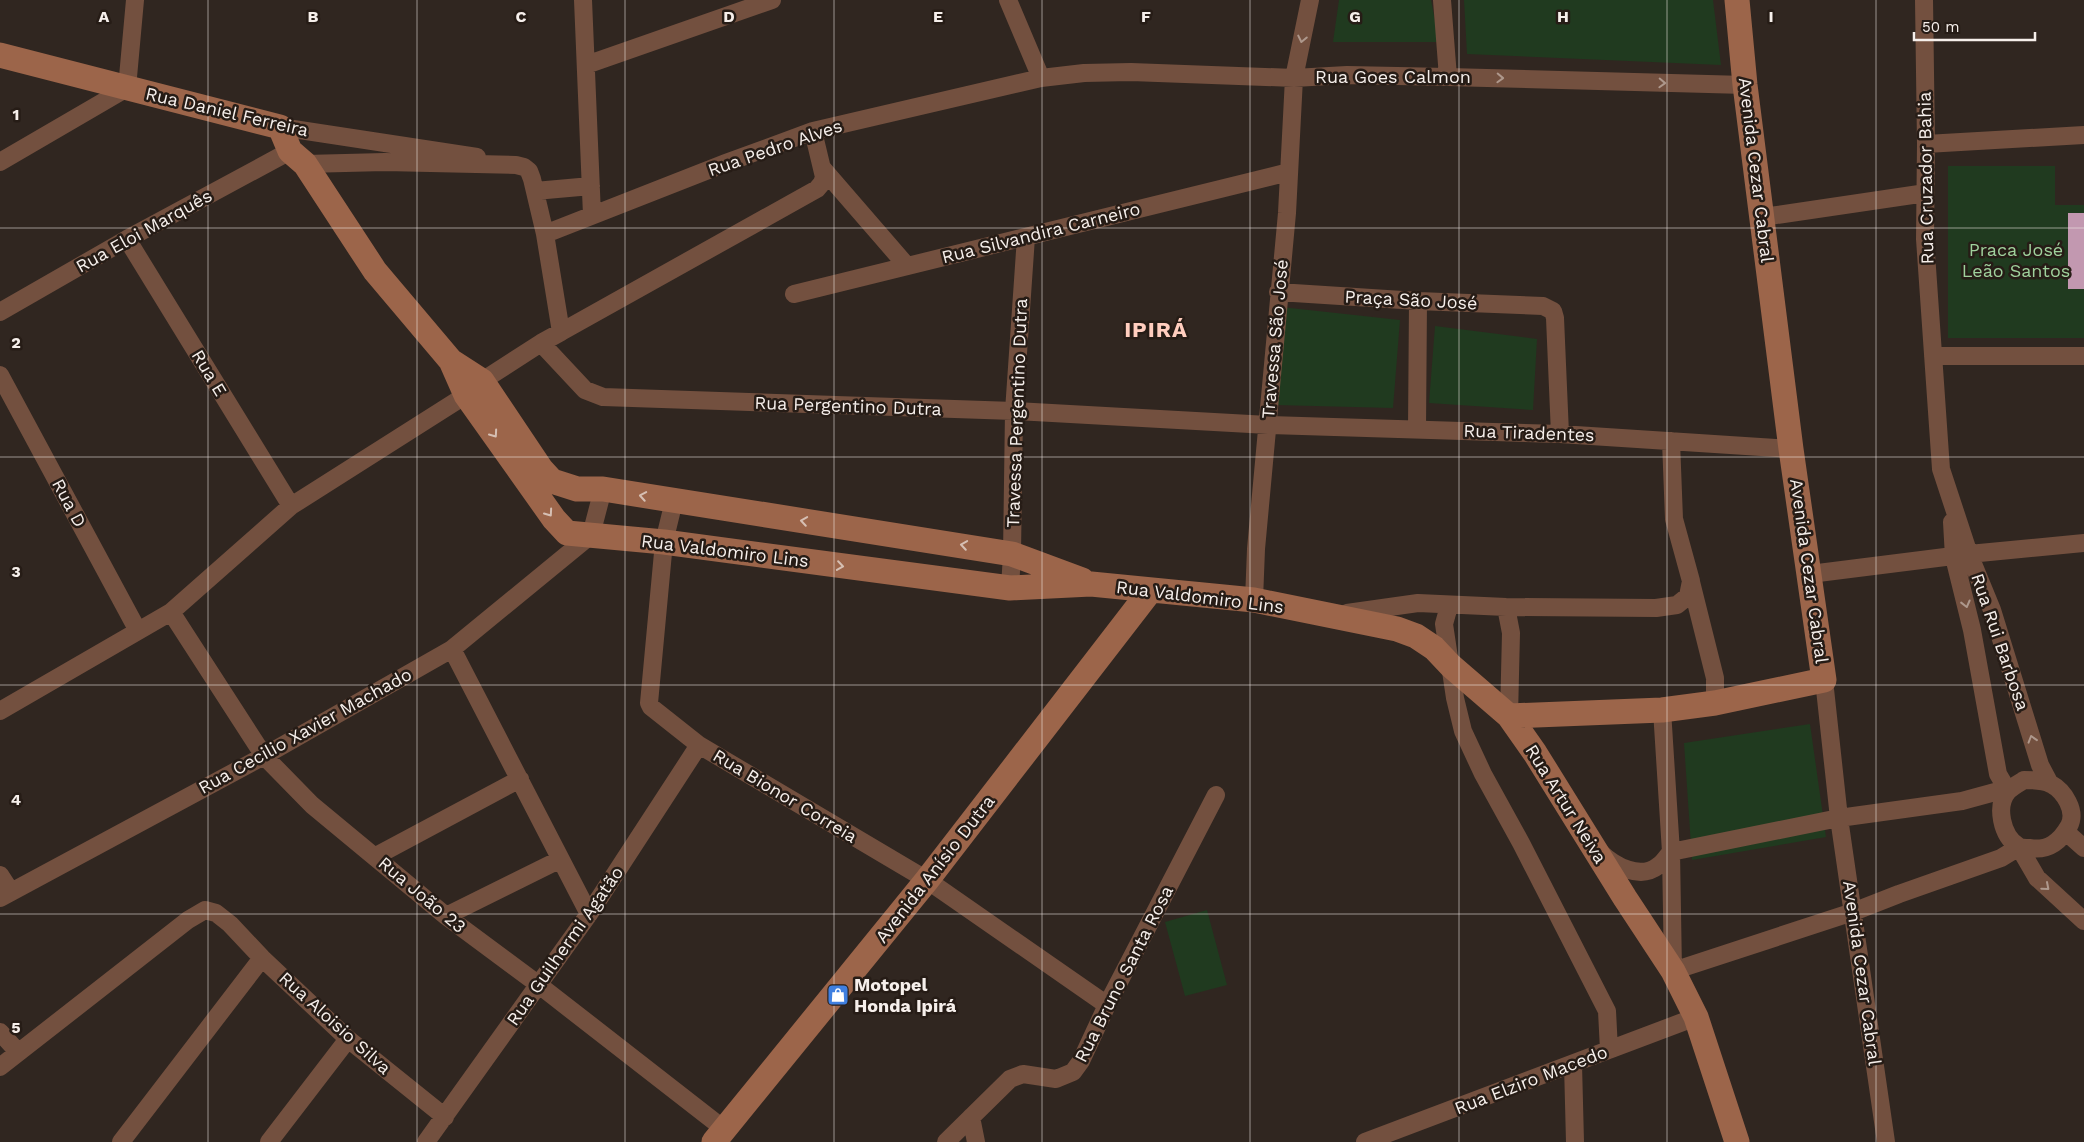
<svg xmlns="http://www.w3.org/2000/svg" width="2084" height="1142" font-family="'Work Sans',sans-serif">
	<style>
		.green { fill: #203a1f }
		.building { fill: #c298b0 }
		.lines { fill: none; stroke-linecap: round; stroke-linejoin: round }
		.street { stroke: #73503f; stroke-width: 18 }
		.secondary { stroke: #9c654a; stroke-width: 25 }
		.oneway { stroke: #ae988c }
		.oneway2 { stroke: #d6bfb3 }
		.grid { fill: none; stroke: #f6efeb; stroke-width: 1; stroke-opacity: 0.55 }
		.labels { text-anchor: middle; stroke-width: 5; stroke-linejoin: round; paint-order: stroke }
		.street-label { font-size: 18px; fill: #f6efeb; stroke: #261c16 }
		.park-label { font-size: 18px; fill: #9fd19c; stroke: #261c16 }
		.poi-label { font-size: 18px; font-weight: bold; fill: #f6efeb; stroke: #261c16; text-anchor: start }
		.district-label { font-size: 22px; font-weight: bold; letter-spacing: 1px; fill: #ffcdbe; stroke: #261c16 }
		.grid-label { font-size: 16px; text-anchor: middle; font-weight: bold; fill: #f6efeb; stroke: #261c16; stroke-width: 5; stroke-linejoin: round; paint-order: stroke }
	</style>
	<rect width="100%" height="100%" fill="#302620"/>
	<path class="green" d="M1339,0H1431L1439,42H1333Z
		M1464,0H1713L1721,65L1467,54Z
		M1948,166H2055V205H2084V338H1948Z
		M1281,307L1400,320L1393,408L1275,405Z
		M1435,326L1537,339L1533,410L1429,403Z
		M1810,724L1826,837L1692,860L1684,743Z
		M1207,910L1227,985L1185,996L1165,922Z"/>
	<path class="building" d="M2068,213H2084V289H2068Z"/>
	<g class="lines">
		<path class="street" d="M583,0L592,215
			M1008,0L1041,78
			M1442,0L1448,77
			M1924,0L1926,144L1925,239L1941,469L1969,554L1992,610L2040,765L2050,784
			M586,65L772,0
			M280,127L477,157
			M1926,144L2084,135
			M0,162L127,88L135,0
			M305,164L385,162L516,165L524,167L529,171L532,179L545,234L561,332L541,343
			M823,169L907,266
			M535,191L591,186
			M1763,217L1926,193
			M545,234L726,163L813,131L1041,78L1084,73L1131,72L1294,78L1347,75L1448,77L1745,85
			M127,239L291,506
			M1278,292L1418,301L1543,306L1553,311L1555,318L1560,434
			M794,294L1289,172
			M0,312L127,239L290,151
			M561,332L817,189L822,183L824,177L813,131
			M1933,356H2084
			M0,375L138,631
			M1417,429L1418,301
			M674,501L664,542L649,703L651,707L699,745L927,880L1107,1005
			M1810,574L1969,554L2084,543
			M1691,582L1715,678V703
			M1010,588L1012,554L1014,411L1026,237
			M1254,600L1256,549L1287,213L1294,78L1310,0
			M1449,606L1444,624L1455,698L1463,731L1483,774L1521,843L1607,1011L1609,1050
			M1506,607L1511,633L1509,716
			M171,612L264,756L312,805L446,916L539,985L724,1129
			M1347,613L1418,603L1506,607L1656,608L1677,605L1688,596L1691,581L1674,519L1671,441
			M452,649L589,914
			M1824,680L1839,818L1886,1142
			M1662,710L1671,852L1673,971L1853,912L1899,894L2001,858L2019,847L2037,878L2084,921
			M0,711L171,612L291,506L466,395L482,381L541,343L585,390L603,397L1014,411L1268,425L1560,434L1791,449
			M2024,780C2033,780 2043,780 2051,784C2064,791 2077,811 2069,826C2060,842 2048,851 2029,848C2025,848 2021,848 2018,846C2002,836 1995,806 2008,791C2012,787 2019,783 2024,780Z
			M2066,832L2084,848
			M1601,853C1615,866 1640,880 1658,866C1663,863 1667,856 1671,852L1839,818L1962,801L1995,792L2008,791L1998,774L1972,630L1954,557L1952,522
			M376,856L520,779
			M0,875L11,892
			M0,898L264,756L452,649L591,535L603,489
			M446,916L559,860
			M0,1032L18,1052
			M1573,1064L1575,1142
			M0,1067L188,920L205,910L216,913L230,924L262,958L348,1039L445,1117
			M971,1117L976,1142
			M121,1142L262,958
			M269,1142L348,1039
			M426,1142L589,914L699,745
			M946,1142L1010,1079L1023,1074L1056,1079L1073,1072L1081,1061L1107,1005L1216,795
			M1365,1142L1696,1017"/>
		<path class="secondary" d="M0,55L280,127L290,151L305,164L375,271L451,361L482,381L541,469L552,481L577,489H603L1012,554L1082,580
			M451,361L466,395L554,519L567,533L664,542L1010,588L1091,584L1254,600L1397,629L1416,636L1434,648L1451,666L1509,716L1535,753L1625,898L1673,971L1696,1017L1737,1142
			M1509,716L1662,710L1715,703L1824,680L1791,449L1745,85L1737,0
			M714,1142L927,880L1150,591"/>
	</g>
	<defs><path id="oneway-chevron" d="M-2-3.5L2.5 0L-2 3.5" fill="none" stroke-width="1.6" stroke-linecap="round" stroke-linejoin="round" transform="scale(1.25)"/></defs>
	<g class="oneway">
		<use href="#oneway-chevron" transform="translate(1302 39) rotate(102)"/>
		<use href="#oneway-chevron" transform="translate(1500 78) rotate(2)"/>
		<use href="#oneway-chevron" transform="translate(1662 83) rotate(2)"/>
		<use href="#oneway-chevron" transform="translate(1966 604) rotate(76)"/>
		<use href="#oneway-chevron" transform="translate(2032 739) rotate(-107)"/>
		<use href="#oneway-chevron" transform="translate(2046 887) rotate(41)"/>
	</g>
	<g class="oneway2">
		<use href="#oneway-chevron" transform="translate(494 434) rotate(55)"/>
		<use href="#oneway-chevron" transform="translate(643 496) rotate(-170)"/>
		<use href="#oneway-chevron" transform="translate(549 513) rotate(55)"/>
		<use href="#oneway-chevron" transform="translate(804 521) rotate(-171)"/>
		<use href="#oneway-chevron" transform="translate(964 545) rotate(-171)"/>
		<use href="#oneway-chevron" transform="translate(840 566) rotate(8)"/>
	</g>
	<path class="grid" d="M208,0V1142M417,0V1142M625,0V1142M834,0V1142M1042,0V1142M1250,0V1142M1459,0V1142M1667,0V1142M1876,0V1142M0,228H2084M0,457H2084M0,685H2084M0,914H2084"/>
	<defs>
		<g id="shop-square" transform="scale(1.125)"><rect x="-9" y="-9" width="18" height="18" rx="4" fill="#3f7fe0" stroke="#261c16"/><path d="M-5-2.5h2.3a2.7 3.5 0 0 1 5.4 0H5L5.5 6h-11ZM-1.5-2.5h3a1.5 2.3 0 0 0-3 0Z" fill="#fff"/></g>
	</defs>
	<g fill-rule="evenodd">
		<use href="#shop-square" x="838" y="995"/>
	</g>
	<g class="labels">
		<g class="street-label">
			<text x="1393" y="83">Rua Goes Calmon</text>
			<text transform="translate(227 112) rotate(13)" y="6">Rua Daniel Ferreira</text>
			<text transform="translate(775 148) rotate(-19)" y="6">Rua Pedro Alves</text>
			<text transform="translate(1756 170) rotate(83)" y="6">Avenida Cezar Cabral</text>
			<text transform="translate(1926 178) rotate(-91)" y="6">Rua Cruzador Bahia</text>
			<text transform="translate(144 231) rotate(-29)" y="6">Rua Eloi Marquês</text>
			<text transform="translate(1041 233) rotate(-14)" y="6">Rua Silvandira Carneiro</text>
			<text transform="translate(1411 300) rotate(3)" y="6">Praça São José</text>
			<text transform="translate(1275 339) rotate(-85)" y="6">Travessa São José</text>
			<text transform="translate(209 373) rotate(59)" y="6">Rua E</text>
			<text transform="translate(848 406) rotate(2)" y="6">Rua Pergentino Dutra</text>
			<text transform="translate(1017 413) rotate(-88)" y="6">Travessa Pergentino Dutra</text>
			<text transform="translate(1529 433) rotate(2)" y="6">Rua Tiradentes</text>
			<text transform="translate(69 503) rotate(62)" y="6">Rua D</text>
			<text transform="translate(725 551) rotate(7)" y="6">Rua Valdomiro Lins</text>
			<text transform="translate(1809 571) rotate(82)" y="6">Avenida Cezar Cabral</text>
			<text transform="translate(1200 597) rotate(7)" y="6">Rua Valdomiro Lins</text>
			<text transform="translate(2000 642) rotate(71)" y="6">Rua Rui Barbosa</text>
			<text transform="translate(305 731) rotate(-29)" y="6">Rua Cecilio Xavier Machado</text>
			<text transform="translate(785 796) rotate(31)" y="6">Rua Bionor Correia</text>
			<text transform="translate(1566 804) rotate(58)" y="6">Rua Artur Neiva</text>
			<text transform="translate(935 869) rotate(-52)" y="6">Avenida Anísio Dutra</text>
			<text transform="translate(422 895) rotate(40)" y="6">Rua João 23</text>
			<text transform="translate(565 946) rotate(-55)" y="6">Rua Guilhermi Agatão</text>
			<text transform="translate(1862 973) rotate(82)" y="6">Avenida Cezar Cabral</text>
			<text transform="translate(1124 974) rotate(-63)" y="6">Rua Bruno Santa Rosa</text>
			<text transform="translate(335 1023) rotate(42)" y="6">Rua Aloisio Silva</text>
			<text transform="translate(1531 1080) rotate(-21)" y="6">Rua Elziro Macedo</text>
		</g>
		<g class="park-label">
			<text x="2016" y="256">Praca José<tspan x="2016" dy="21">Leão Santos</tspan></text>
		</g>
		<g class="poi-label">
			<text x="854" y="991">Motopel<tspan x="854" dy="21">Honda Ipirá</tspan></text>
		</g>
		<g class="district-label">
			<text x="1156" y="337">IPIRÁ</text>
		</g>
	</g>
	<g class="grid-label">
		<text x="104" y="22">A</text>
		<text x="313" y="22">B</text>
		<text x="521" y="22">C</text>
		<text x="729" y="22">D</text>
		<text x="938" y="22">E</text>
		<text x="1146" y="22">F</text>
		<text x="1355" y="22">G</text>
		<text x="1563" y="22">H</text>
		<text x="1771" y="22">I</text>
		<text x="16" y="120">1</text>
		<text x="16" y="348">2</text>
		<text x="16" y="577">3</text>
		<text x="16" y="805">4</text>
		<text x="16" y="1033">5</text>
	</g>
	<path d="M1914 32v8h121v-8" fill="none" stroke="#f6efeb" stroke-width="2.5"/>
	<text x="1922" y="32" font-size="15" fill="#f6efeb" stroke="#261c16" stroke-width="4" paint-order="stroke">50 m</text>
</svg>
